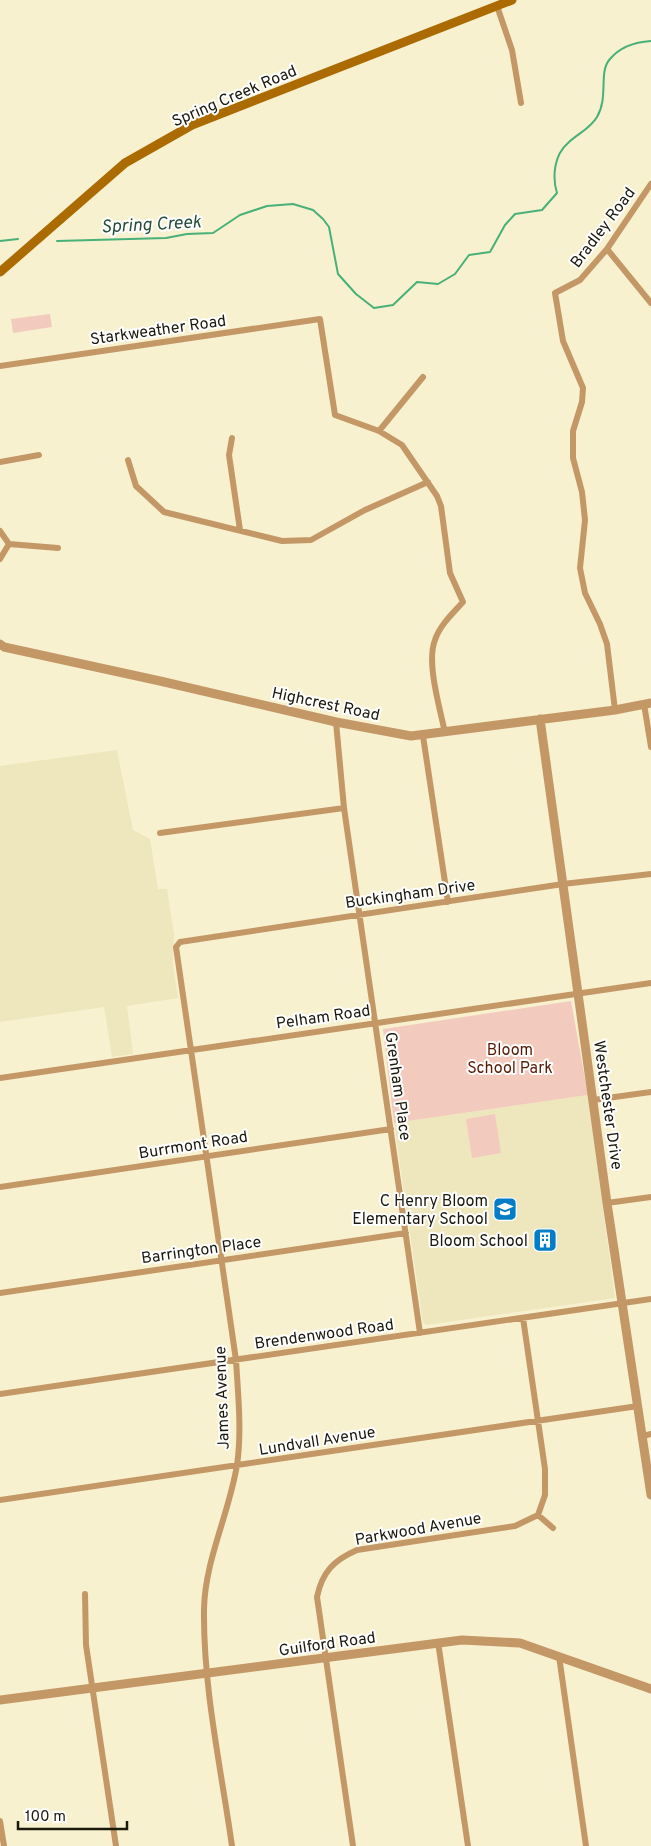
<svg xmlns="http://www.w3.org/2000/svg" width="651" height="1846" font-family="Overpass,sans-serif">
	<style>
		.built { fill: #eee6bc }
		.green { fill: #f2cbbe }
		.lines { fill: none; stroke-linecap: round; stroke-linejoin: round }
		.stream { stroke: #48b079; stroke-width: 2 }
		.minor { stroke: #c49866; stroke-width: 6 }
		.tertiary { stroke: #c49866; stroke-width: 9 }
		.secondary { stroke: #ab6b00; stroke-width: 9 }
		.labels { text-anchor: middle; stroke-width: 4; stroke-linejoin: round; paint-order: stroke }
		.street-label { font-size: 16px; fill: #1b190c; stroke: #fff }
		.park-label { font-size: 16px; fill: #581c04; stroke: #fff }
		.poi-label { font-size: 16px; fill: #1b190c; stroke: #fff; text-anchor: end }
		.water-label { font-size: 18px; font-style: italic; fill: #244e37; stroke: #fff }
	</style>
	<rect width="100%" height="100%" fill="#f8f1cf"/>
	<path class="built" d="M117,750L133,830L150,839L158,889H167L174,934L173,965L178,998L127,1006L133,1054L112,1057L104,1007L0,1022V766Z
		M588,1095L615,1298L426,1325L423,1323L394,1123Z"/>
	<path class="green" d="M50,314L52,327L13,333L11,319Z
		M571,1001L588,1095L394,1123L383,1029Z
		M495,1114L501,1153L472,1158L466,1119Z"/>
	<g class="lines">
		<path class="stream" d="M0,241L18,239
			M57,241L166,238L187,234L213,233L240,215L267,206L293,204L313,210L323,219L329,227L338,274L356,294L374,308L393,305L417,282L438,284L455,274L469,255L490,252L505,225L515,214L542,210L557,193C552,177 554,155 568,143C577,134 590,129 597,117C609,97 598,72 610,59C620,47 636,42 651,41"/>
		<path class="minor" d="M497,6L512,50L521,103
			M607,249L651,303
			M0,366L320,319L335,415L379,431L402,445L437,496L441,506L450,573L463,602C453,613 440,625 435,640C426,663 440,708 445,733
			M379,431L423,377
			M232,438L229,455L240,530
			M128,460L136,486L164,512L282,541L311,540L365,510L428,482
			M0,462L39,455
			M0,531L9,544
			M9,544L58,548
			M0,559L9,544
			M644,704L651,747
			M615,710L607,644L600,624L585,593L580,568L585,520L582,492L573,458V431L582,402L583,388L563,341L555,293L580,280L607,249L651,184
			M336,722L344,808L420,1333
			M423,736L448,902
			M160,833L344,808
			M0,1078L651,983
			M593,1100L651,1092
			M0,1187L391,1129
			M607,1203L651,1197
			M0,1293L406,1233
			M0,1394L651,1299
			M643,1436L651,1434
			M0,1500L638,1406
			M538,1515L553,1528
			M85,1594L86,1645L116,1846
			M438,1642L468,1846
			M559,1656L586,1846
			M0,1821L4,1846
			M232,1846C221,1768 203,1688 204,1609C205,1560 229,1514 237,1465C242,1431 238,1394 236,1360L176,947L180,942L563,884L651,874
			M353,1846L317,1597C322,1572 334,1560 357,1550L515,1526L538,1515L545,1495V1469L523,1318"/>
		<path class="tertiary" d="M0,644L4,647L160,681L336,722L411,736L615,710L651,703
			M540,719L607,1203L651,1495
			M0,1700L462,1640L520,1643L651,1689"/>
		<path class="secondary" d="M0,272L125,163L192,125L512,0"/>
	</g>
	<defs>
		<g id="school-square" transform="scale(1.25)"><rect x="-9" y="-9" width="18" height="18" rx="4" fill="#037ec6" stroke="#fff"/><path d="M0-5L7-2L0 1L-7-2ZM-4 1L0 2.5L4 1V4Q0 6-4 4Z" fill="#fff"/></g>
		<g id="building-square" transform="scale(1.25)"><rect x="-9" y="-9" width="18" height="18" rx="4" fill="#037ec6" stroke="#fff"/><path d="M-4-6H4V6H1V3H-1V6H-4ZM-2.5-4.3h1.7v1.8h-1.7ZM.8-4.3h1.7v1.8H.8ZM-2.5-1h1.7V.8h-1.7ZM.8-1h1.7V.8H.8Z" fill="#fff"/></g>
	</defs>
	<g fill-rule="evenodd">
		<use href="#school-square" x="505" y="1209"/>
		<use href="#building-square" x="545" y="1240"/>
	</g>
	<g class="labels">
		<g class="street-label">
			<text transform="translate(234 95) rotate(-23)" y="6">Spring Creek Road</text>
			<text transform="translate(602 227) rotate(-53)" y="6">Bradley Road</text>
			<text transform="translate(158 329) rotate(-8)" y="6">Starkweather Road</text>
			<text transform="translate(326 703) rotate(12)" y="6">Highcrest Road</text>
			<text transform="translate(410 893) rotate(-8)" y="6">Buckingham Drive</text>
			<text transform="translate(323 1016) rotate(-8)" y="6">Pelham Road</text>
			<text transform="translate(399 1086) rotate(82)" y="6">Grenham Place</text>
			<text transform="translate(609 1105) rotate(82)" y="6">Westchester Drive</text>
			<text transform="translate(193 1144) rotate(-9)" y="6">Burrmont Road</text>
			<text transform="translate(201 1249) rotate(-8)" y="6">Barrington Place</text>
			<text transform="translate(324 1333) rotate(-8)" y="6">Brendenwood Road</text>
			<text transform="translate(221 1398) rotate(-92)" y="6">James Avenue</text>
			<text transform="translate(317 1440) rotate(-9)" y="6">Lundvall Avenue</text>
			<text transform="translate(418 1528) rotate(-10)" y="6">Parkwood Avenue</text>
			<text transform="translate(327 1643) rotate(-8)" y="6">Guilford Road</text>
		</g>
		<g class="park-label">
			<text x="510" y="1055">Bloom<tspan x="510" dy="18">School Park</tspan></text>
		</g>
		<g class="poi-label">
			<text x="488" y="1206">C Henry Bloom<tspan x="488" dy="18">Elementary School</tspan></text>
			<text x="528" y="1246">Bloom School</text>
		</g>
		<g class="water-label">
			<text transform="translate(151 224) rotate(-3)" y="6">Spring Creek</text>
		</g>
	</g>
	<path d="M18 1821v8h109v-8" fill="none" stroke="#1b190c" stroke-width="2.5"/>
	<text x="25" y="1821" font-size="15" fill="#1b190c" stroke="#ffffff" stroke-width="4" paint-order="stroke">100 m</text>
</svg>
